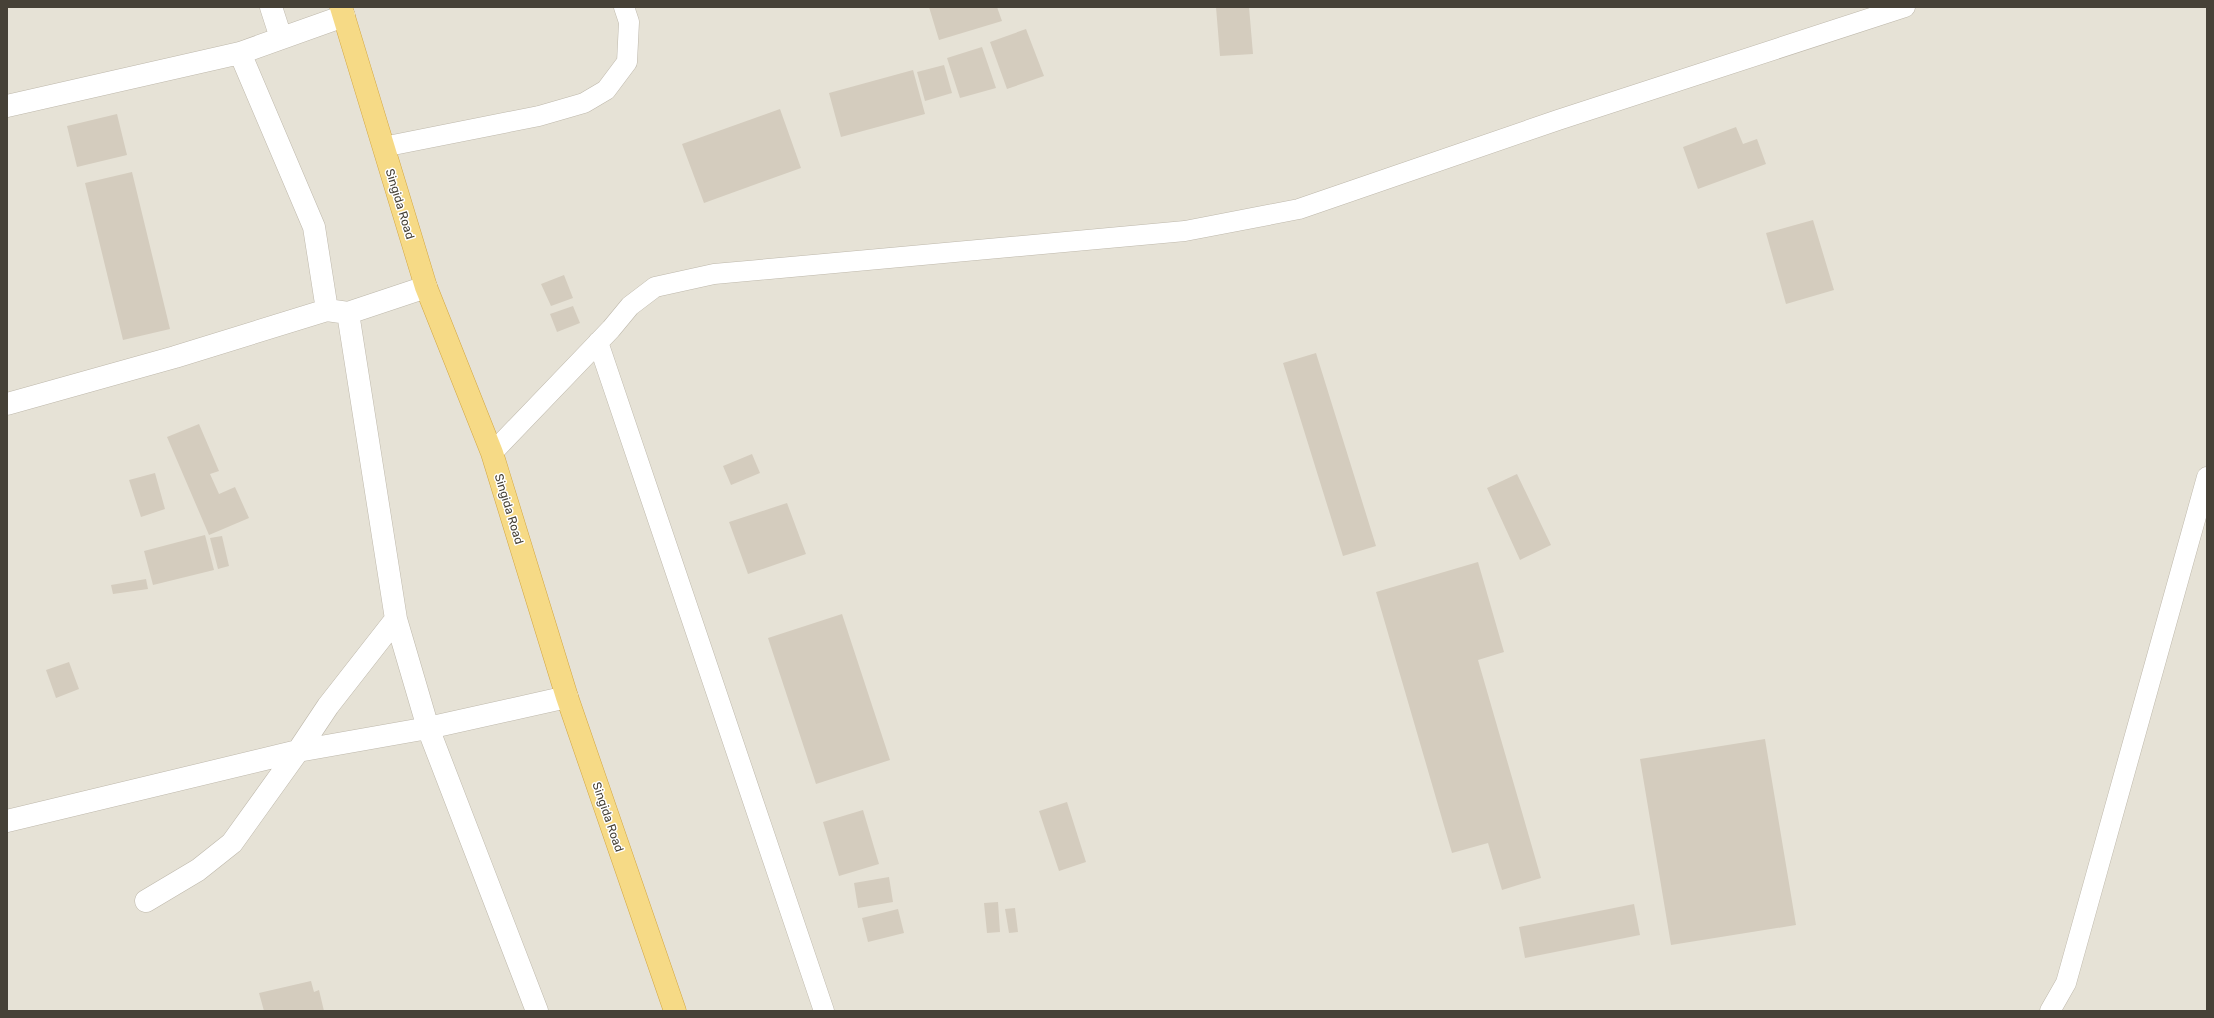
<svg xmlns="http://www.w3.org/2000/svg" width="2214" height="1018" font-family="Rubik,sans-serif">
	<style>
		.residential { fill: #e6e2d6 }
		.building { fill: #d4ccbe }
		.lines { fill: none; stroke-linecap: round; stroke-linejoin: round }
		.service-casing { stroke: #beb8ab; stroke-width: 21 }
		.minor-casing { stroke: #beb8ab; stroke-width: 23 }
		.trunk-casing { stroke: #d3a641; stroke-width: 23 }
		.service { stroke: #fff; stroke-width: 20 }
		.minor { stroke: #fff; stroke-width: 22 }
		.trunk { stroke: #f6da86; stroke-width: 22 }
		.labels { text-anchor: middle; stroke-width: 3; stroke-linejoin: round; paint-order: stroke }
		.street-label { font-size: 12px; fill: #464137; stroke: #fff }
	</style>
	<rect width="100%" height="100%" fill="#f3f0e8"/>
	<path class="residential" d="M7,7H2207V1011H7Z"/>
	<path class="building" d="M929,7H997L1002,21L939,40Z
		M1216,7H1249L1253,54L1220,56Z
		M1026,29L1044,76L1007,89L990,42Z
		M982,47L996,88L960,98L947,58Z
		M944,65L952,93L925,101L917,72Z
		M913,70L925,114L841,137L829,93Z
		M780,109L801,168L704,203L682,144Z
		M117,114L127,155L77,167L67,126Z
		M1736,127L1743,144L1757,139L1766,164L1698,189L1683,147Z
		M132,172L170,329L123,340L85,183Z
		M1813,220L1834,290L1786,304L1766,233Z
		M564,275L573,298L551,306L541,284Z
		M573,306L580,323L557,332L550,314Z
		M1316,353L1376,546L1343,556L1283,363Z
		M199,424L219,471L210,474L219,494L235,487L249,518L209,535L167,437Z
		M752,454L760,473L731,485L723,466Z
		M155,473L165,509L141,517L129,480Z
		M1517,474L1551,545L1520,560L1487,488Z
		M787,503L806,554L748,574L729,522Z
		M205,535L214,570L153,585L144,551Z
		M222,536L229,566L218,569L210,538Z
		M1478,562L1504,652L1478,660L1541,878L1502,890L1488,843L1452,853L1376,592Z
		M146,579L148,589L113,594L111,585Z
		M842,614L890,760L816,784L768,638Z
		M69,662L79,689L56,698L46,670Z
		M1765,739L1796,925L1671,945L1640,759Z
		M1067,802L1086,862L1059,871L1039,811Z
		M863,810L879,864L839,876L823,822Z
		M889,877L893,902L858,908L854,883Z
		M998,902L1000,932L987,933L984,903Z
		M1634,904L1640,935L1525,958L1519,927Z
		M1015,908L1018,932L1009,933L1005,909Z
		M898,909L904,933L868,942L862,918Z
		M311,981L314,992L319,990L324,1011H264L259,993Z"/>
	<g class="lines">
		<g class="service-casing">
			<path id="service" d="M383,147L539,116L584,103L606,90L627,62L629,22L624,7
				M598,342L824,1011
				M492,453L611,329L630,306L655,287L714,274L1185,231L1299,209L1558,120L1905,7
				M2050,1011L2066,983L2207,477"/>
		</g>
		<g class="minor-casing">
			<path id="minor" d="M271,7L281,38
				M240,53L314,227L327,310
				M7,106L240,53L344,16
				M348,313L396,619L428,728L537,1011
				M7,404L175,357L327,310L348,313L426,287
				M7,821L298,751L428,728L567,697
				M146,901L198,870L232,843L298,751L328,706L396,619"/>
		</g>
		<g class="trunk-casing">
			<path id="trunk" d="M341,7L426,287L492,453L567,697L675,1011"/>
		</g>
		<use href="#service" class="service"/>
		<use href="#minor" class="minor"/>
		<use href="#trunk" class="trunk"/>
	</g>
	<g class="labels">
		<g class="street-label">
			<text transform="translate(400 204) rotate(73)" y="4">Singida Road</text>
			<text transform="translate(509 509) rotate(73)" y="4">Singida Road</text>
			<text transform="translate(608 817) rotate(71)" y="4">Singida Road</text>
		</g>
	</g>
	<rect width="2214" height="1018" fill="none" stroke="#464137" stroke-width="16"/>
</svg>
